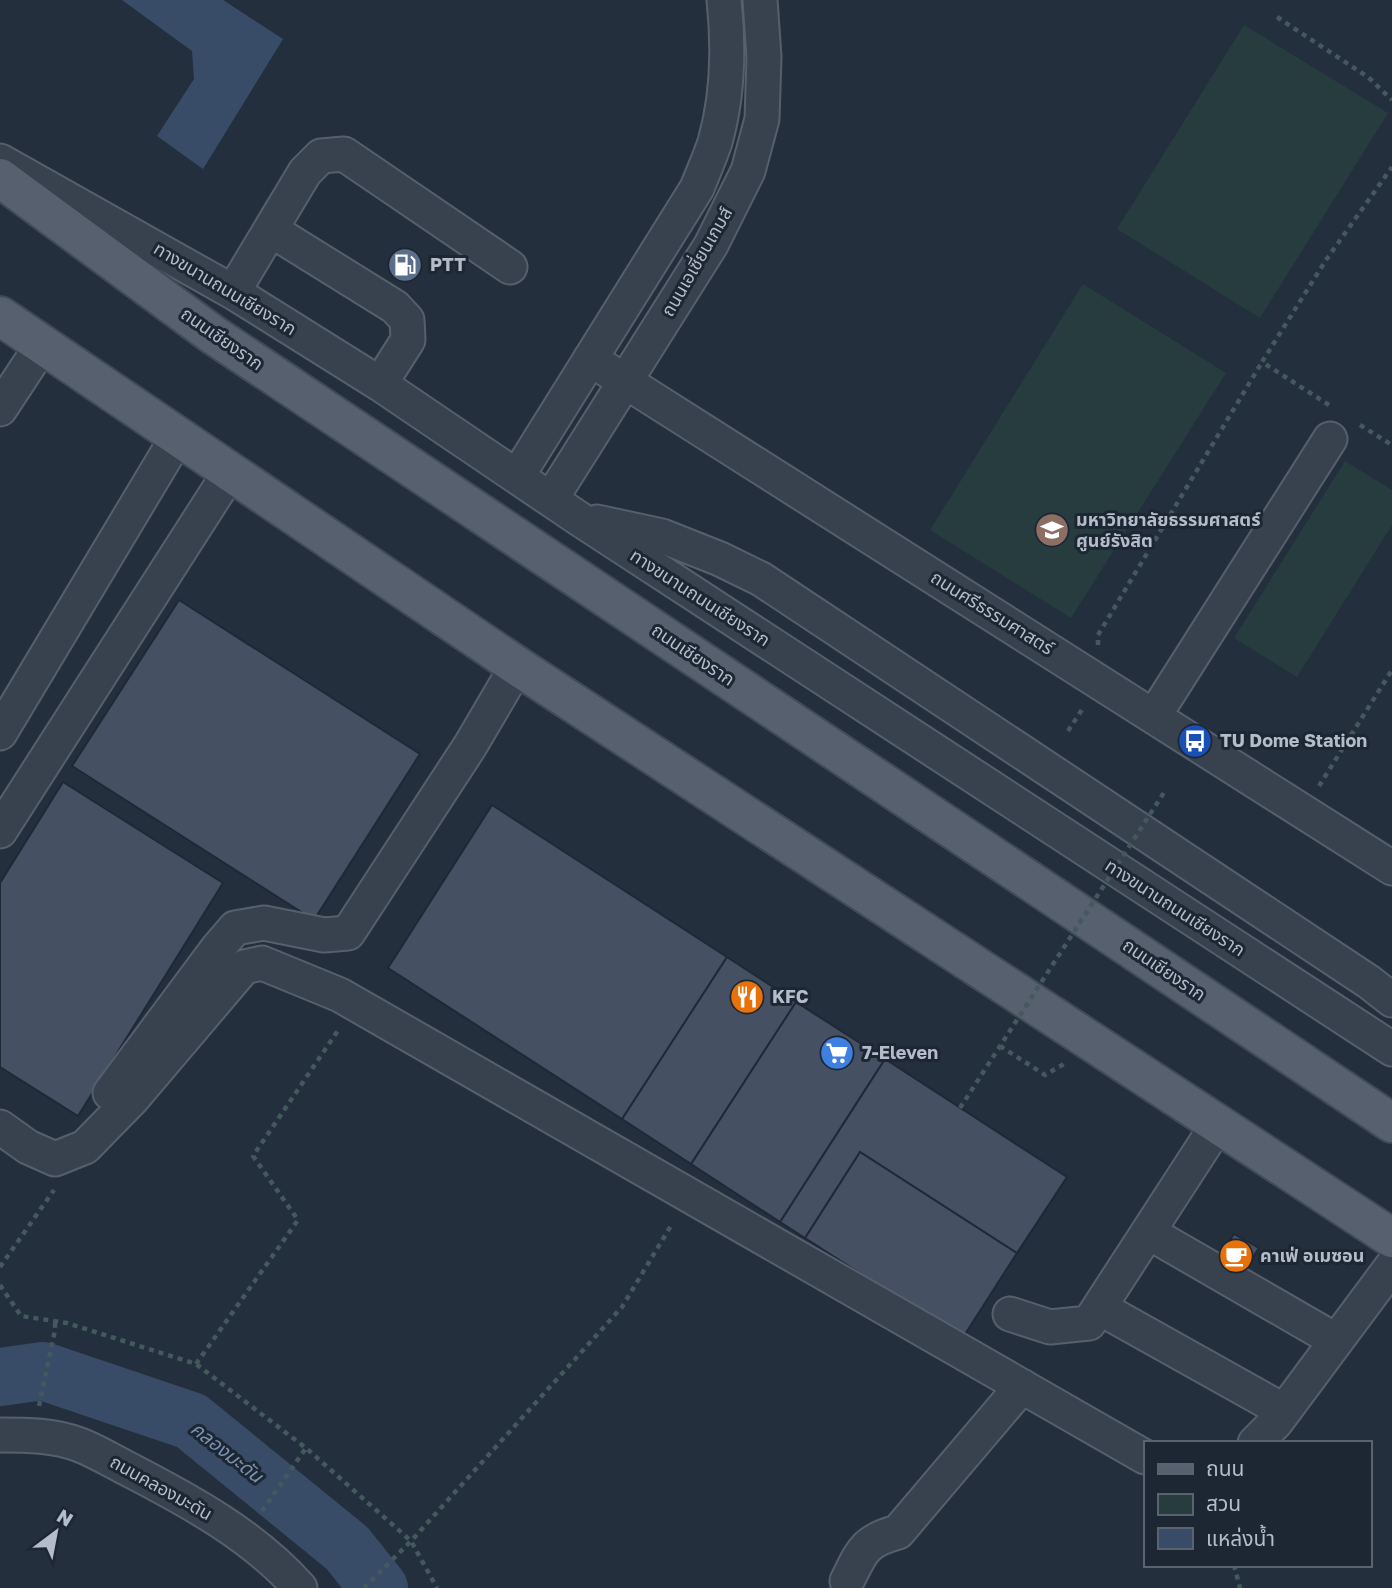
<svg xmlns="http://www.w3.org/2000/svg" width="1392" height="1588" font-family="'Golos Text','Noto Sans Thai',sans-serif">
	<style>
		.green { fill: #263c3f }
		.water { fill: #394c67 }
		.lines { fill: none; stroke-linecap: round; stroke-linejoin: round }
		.river { stroke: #394c67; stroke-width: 58 }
		.building { fill: #455162; stroke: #1f2835; stroke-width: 2 }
		.minor-casing { stroke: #565f6c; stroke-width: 37 }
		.major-casing { stroke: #414a57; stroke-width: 42 }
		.path { stroke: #44595c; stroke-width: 4.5; stroke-dasharray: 5 5; stroke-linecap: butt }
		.minor { stroke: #38414e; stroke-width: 33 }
		.major { stroke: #56606e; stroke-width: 38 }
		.path-bridge { stroke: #44595c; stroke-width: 4.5; stroke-dasharray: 5 5; stroke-linecap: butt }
		.labels { text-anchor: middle; stroke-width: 6; stroke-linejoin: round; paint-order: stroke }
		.street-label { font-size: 18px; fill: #b4bcc9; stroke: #1d2633 }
		.poi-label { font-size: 18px; font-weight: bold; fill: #b4bcc9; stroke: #1d2633; text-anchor: start }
		.water-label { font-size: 19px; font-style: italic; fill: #7c92b1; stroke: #1d2633 }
	</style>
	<rect width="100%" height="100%" fill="#242f3e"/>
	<path class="green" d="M1244,25L1388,113L1260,318L1117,229Z
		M1083,284L1226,373L1071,618L930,530Z
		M1345,461L1392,490V525L1297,677L1234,638Z"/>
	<path class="water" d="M122,0H223L283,39L203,169L157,136L194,79L192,51Z"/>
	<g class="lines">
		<path class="river" d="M0,1377L43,1371L191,1421L347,1548L379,1588"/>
	</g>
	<path class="building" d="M179,600L420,754L314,920L72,766Z
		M63,782L223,883L78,1116L0,1067V883Z
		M492,805L727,957L622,1119L388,968Z
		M727,957L796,1002L691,1164L622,1119Z
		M796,1002L885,1059L780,1222L691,1164Z
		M885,1059L1067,1177L1017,1253L860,1152L805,1238L780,1222Z
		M860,1152L1017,1253L962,1339L805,1238Z
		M1234,1234L1259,1248L1239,1279L1214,1264Z"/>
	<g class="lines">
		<g class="minor-casing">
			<path id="minor" d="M0,161L233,292L380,384L578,518L1392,1049
				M271,230L395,307L407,320L408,340L380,384
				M233,292L305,172L321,156L344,154L510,267
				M590,359L1392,868
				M0,409L42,345
				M518,475L697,188C703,173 710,157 715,142C728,96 729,47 724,0
				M551,499L711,245L748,171L762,119L764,57L760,0
				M597,522L662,536L720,559L761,579L1369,982L1392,1000
				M1154,716L1330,439
				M0,733L178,436
				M0,831L230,472
				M110,1093L217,949L235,928L264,923L324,935L348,933L470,746L517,666
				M0,1127L28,1147L55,1159L85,1147L132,1099L244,967L262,963L340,995L1145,1457
				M1148,1232L1335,1340
				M1100,1308L1284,1411
				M1010,1314L1050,1327L1089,1323L1218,1124
				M0,1435C26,1435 55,1435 80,1445C96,1451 112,1461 128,1469C190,1501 254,1536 300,1588
				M1255,1443L1276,1422L1392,1266
				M847,1581C862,1551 864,1541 898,1532L1022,1386"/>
		</g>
		<g class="major-casing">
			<path id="major" d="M0,178L212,334L1392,1123
				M0,316L517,666L1392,1238"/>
		</g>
		<path class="path" d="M1277,17L1368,77L1392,100
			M1329,405L1262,362L1326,260L1392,167
			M1360,425L1392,445
			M1098,645V635L1262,362
			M1068,731L1083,708
			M1319,786L1392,670
			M1000,1046L1045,1075L1064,1064
			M0,1267L54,1190
			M0,1285L21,1316L67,1323L196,1364L306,1448L411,1541L437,1588
			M196,1364L298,1220L253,1156L339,1029
			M39,1406L55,1330V1322
			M262,1511L306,1448
			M1234,1565L1240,1588
			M364,1588L411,1541L622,1307L672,1224"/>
		<use href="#minor" class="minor"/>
		<use href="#major" class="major"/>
		<path class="path-bridge" d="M960,1108L1165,791"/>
	</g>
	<defs>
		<g id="fuel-disc" transform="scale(1.75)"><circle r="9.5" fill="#5c6f8a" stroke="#1d2633"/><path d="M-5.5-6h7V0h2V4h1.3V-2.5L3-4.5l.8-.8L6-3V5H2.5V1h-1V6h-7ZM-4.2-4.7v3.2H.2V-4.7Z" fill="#fff"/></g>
		<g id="university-disc" transform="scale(1.75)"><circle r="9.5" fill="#8d6e63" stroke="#1d2633"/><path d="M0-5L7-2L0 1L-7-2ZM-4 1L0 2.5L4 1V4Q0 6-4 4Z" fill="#fff"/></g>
		<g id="bus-disc" transform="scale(1.75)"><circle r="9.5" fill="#1a4fb4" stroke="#1d2633"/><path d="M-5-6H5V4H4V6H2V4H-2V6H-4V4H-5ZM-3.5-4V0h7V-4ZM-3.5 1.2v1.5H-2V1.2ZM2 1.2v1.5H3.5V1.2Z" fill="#fff"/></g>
		<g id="restaurant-disc" transform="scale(1.75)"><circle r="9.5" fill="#e8710a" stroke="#1d2633"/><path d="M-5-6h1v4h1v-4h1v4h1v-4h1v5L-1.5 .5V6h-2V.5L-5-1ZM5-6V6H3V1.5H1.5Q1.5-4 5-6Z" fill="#fff"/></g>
		<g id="supermarket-disc" transform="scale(1.75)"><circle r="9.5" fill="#3f7fe0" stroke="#1d2633"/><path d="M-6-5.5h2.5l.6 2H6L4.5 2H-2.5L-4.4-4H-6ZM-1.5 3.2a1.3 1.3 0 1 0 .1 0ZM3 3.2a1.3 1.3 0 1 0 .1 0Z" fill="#fff"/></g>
		<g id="cafe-disc" transform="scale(1.75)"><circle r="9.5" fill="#e8710a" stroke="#1d2633"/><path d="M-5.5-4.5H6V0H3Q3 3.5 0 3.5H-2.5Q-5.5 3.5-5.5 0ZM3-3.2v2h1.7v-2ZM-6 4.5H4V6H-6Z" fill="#fff"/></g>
	</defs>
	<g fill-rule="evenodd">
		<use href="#fuel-disc" x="405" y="265"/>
		<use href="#university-disc" x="1052" y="530"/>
		<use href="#bus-disc" x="1195" y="741"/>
		<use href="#restaurant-disc" x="747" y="997"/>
		<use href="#supermarket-disc" x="837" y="1053"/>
		<use href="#cafe-disc" x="1236" y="1256"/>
	</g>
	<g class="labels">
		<g class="street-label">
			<text transform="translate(697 262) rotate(-60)" y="6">ถนนเอเซี่ยนเกมส์</text>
			<text transform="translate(225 289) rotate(31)" y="6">ทางขนานถนนเชียงราก</text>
			<text transform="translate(222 339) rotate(35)" y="6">ถนนเชียงราก</text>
			<text transform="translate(700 598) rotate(33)" y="6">ทางขนานถนนเชียงราก</text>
			<text transform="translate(992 613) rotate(32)" y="6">ถนนศรีธรรมศาสตร์</text>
			<text transform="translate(693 655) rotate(34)" y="6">ถนนเชียงราก</text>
			<text transform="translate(1175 908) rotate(33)" y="6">ทางขนานถนนเชียงราก</text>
			<text transform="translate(1164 970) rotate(34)" y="6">ถนนเชียงราก</text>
			<text transform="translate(161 1488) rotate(29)" y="6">ถนนคลองมะดัน</text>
		</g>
		<g class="poi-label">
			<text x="430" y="271">PTT</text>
			<text x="1076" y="526">มหาวิทยาลัยธรรมศาสตร์<tspan x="1076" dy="21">ศูนย์รังสิต</tspan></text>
			<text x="1220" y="747">TU Dome Station</text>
			<text x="772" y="1003">KFC</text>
			<text x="862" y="1059">7-Eleven</text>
			<text x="1260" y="1262">คาเฟ่ อเมซอน</text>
		</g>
		<g class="water-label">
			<text transform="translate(227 1452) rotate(38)" y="7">คลองมะดัน</text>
		</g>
	</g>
	<rect x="1144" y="1441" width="228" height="126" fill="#1d2633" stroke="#59626f" stroke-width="2"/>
	<rect x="1158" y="1464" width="35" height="10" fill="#56606e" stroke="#59626f" stroke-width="2"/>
	<text x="1206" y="1476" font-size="21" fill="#b4bcc9">ถนน</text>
	<rect x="1158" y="1494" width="35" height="21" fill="#263c3f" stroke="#59626f" stroke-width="2"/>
	<text x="1206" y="1511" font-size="21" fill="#b4bcc9">สวน</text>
	<rect x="1158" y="1528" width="35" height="21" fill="#394c67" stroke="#59626f" stroke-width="2"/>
	<text x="1206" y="1546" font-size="21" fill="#b4bcc9">แหล่งน้ำ</text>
	<g transform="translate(56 1532) rotate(32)" stroke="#1d2633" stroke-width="5" paint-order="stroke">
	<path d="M0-5L12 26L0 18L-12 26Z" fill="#b4bcc9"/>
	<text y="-10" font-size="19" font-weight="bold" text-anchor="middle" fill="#b4bcc9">N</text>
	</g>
</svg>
